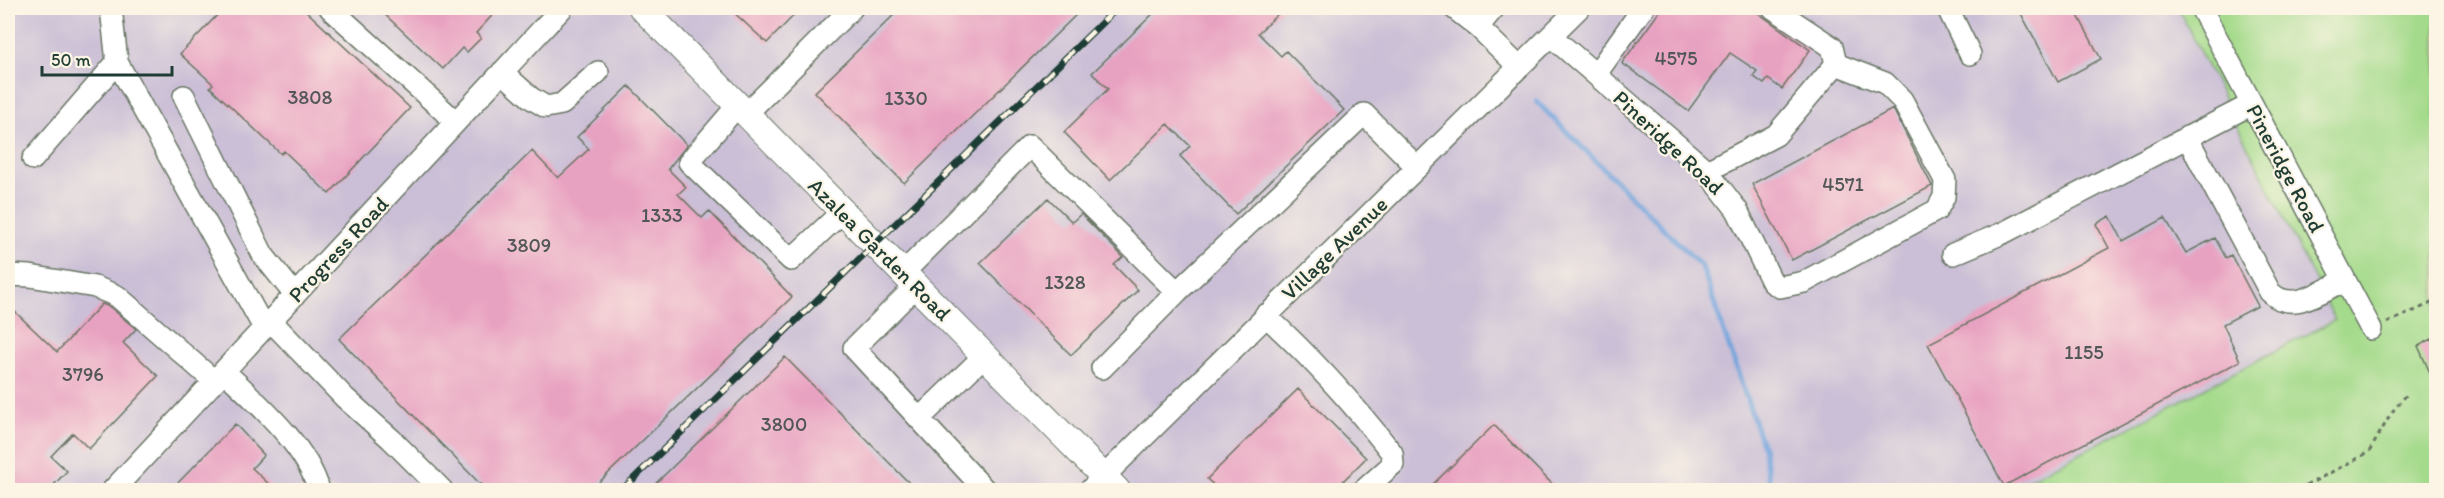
<svg xmlns="http://www.w3.org/2000/svg" width="2444" height="498" font-family="Itim,sans-serif">
	<style>
		.industrial { fill: #cabfd6 }
		.green { fill: #a4da8b; stroke: #628c60; stroke-width: 1.5 }
		.lines { fill: none; stroke-linecap: round; stroke-linejoin: round }
		.stream { stroke: #72a4dd; stroke-width: 5 }
		.building { fill: #e8a2c1 }
		.minor-casing { stroke: #687564; stroke-width: 24 }
		.major-casing { stroke: #687564; stroke-width: 28 }
		.path { stroke: #687564; stroke-width: 3; stroke-dasharray: 4.5 4.5; stroke-linecap: butt }
		.minor { stroke: #fff; stroke-width: 21 }
		.major { stroke: #fff; stroke-width: 26 }
		.rail-casing { stroke: #1f3d34; stroke-width: 7 }
		.rail { stroke: #fcf5e5; stroke-width: 4.5; stroke-dasharray: 14; stroke-linecap: butt }
		.labels { text-anchor: middle; stroke-width: 4.5; stroke-linejoin: round; paint-order: stroke }
		.number-label { font-size: 20px; fill: #515657 }
		.street-label { font-size: 22px; fill: #1f3d34; stroke: #fcf5e5 }
	</style>
	<rect width="100%" height="100%" fill="#fcf5e5"/>
	<filter id="ink" filterUnits="userSpaceOnUse"><feTurbulence type="fractalNoise" baseFrequency=".0167" numOctaves="2"/><feDisplacementMap in="SourceGraphic" scale="12" xChannelSelector="R" yChannelSelector="G"/><feConvolveMatrix kernelMatrix="1 2 1 2 8 2 1 2 1" color-interpolation-filters="sRGB"/></filter>
	<filter id="wash" filterUnits="userSpaceOnUse"><feTurbulence type="fractalNoise" baseFrequency=".008" numOctaves="4" result="noise"/><feDisplacementMap in="SourceGraphic" scale="24" xChannelSelector="R" yChannelSelector="G"/><feGaussianBlur stdDeviation="1.35" result="paint"/><feColorMatrix in="noise" values="0 0 0 0 0 0 0 0 0 0 0 0 0 0 0 0 0 1.4 0 .05"/><feComposite in="paint" operator="in"/></filter>
	<g filter="url(#wash)">
		<rect width="100%" height="100%" fill="#f0ddbc"/>
		<path class="industrial" d="M8,8H2178L2335,320L2009,490H8Z"/>
		<path class="green" d="M2178,8H2436V490H2009L2335,320Z"/>
		<g class="lines">
			<path class="stream" d="M1537,102L1702,267L1763,447L1771,490"/>
		</g>
		<g id="blocks">
			<path class="building" d="M224,8H303L410,108L329,194L284,151L281,154L210,87L213,84L180,54Z
				M378,8H499L476,33L481,38L467,52L462,48L443,69Z
				M729,8H801L767,43Z
				M901,8H1083L904,183L815,92Z
				M1159,8H1284L1258,33L1281,56L1286,51L1344,110L1236,214L1180,156L1190,146L1168,124L1110,180L1064,132L1108,89L1092,73Z
				M1662,8H1751L1810,50L1782,89L1768,79L1764,84L1753,76L1757,71L1730,53L1688,111L1622,63Z
				M2018,8H2074L2101,59L2058,82Z
				M629,86L687,145L668,169L686,187L678,194L702,218L709,211L792,297L591,490H486L339,339L532,151L558,178L589,149L577,137Z
				M1893,109L1932,186L1792,260L1752,184Z
				M1048,198L1072,222L1081,214L1123,257L1114,265L1138,290L1071,355L980,263Z
				M2110,216L2123,241L2165,218L2186,253L2215,238L2226,258L2231,255L2258,306L2223,324L2240,361L2004,486L1928,344L2109,248L2096,224Z
				M102,304L110,307L136,329L123,343L158,376L89,449L73,433L51,456L67,471L49,490H8V305L57,352Z
				M2432,339L2436,348V386L2418,346Z
				M785,357L916,490H649Z
				M1298,389L1366,458L1343,481L1352,490H1219L1207,479Z
				M235,424L264,455L252,468L275,490H171Z
				M1494,425L1558,490H1427Z"/>
		</g>
	</g>
	<g filter="url(#ink)">
		<use href="#blocks" fill-opacity="0" stroke="#687564" stroke-width="1.5"/>
		<g class="lines">
			<g class="minor-casing">
				<path id="minor" d="M111,8L117,62L264,328
					M330,8L456,122
					M1454,8L1478,27
					M1494,8L1478,27L1519,67
					M1952,8L1950,13L1970,54
					M2201,8L2371,329
					M1551,36L1707,171L1737,210L1772,282L1780,287L1804,282L1937,210L1944,197L1945,180L1902,100L1885,83L1836,64
					M502,72L531,98L546,107L562,104L598,72
					M1596,74L1643,8
					M184,96L263,255L295,295
					M738,105L689,162L791,260L843,211
					M747,113L852,8
					M2187,137L2270,292C2291,314 2322,291 2345,280
					M33,159L117,62
					M1707,171L1776,135L1836,64L1832,47L1773,8
					M1953,254L2003,233L2252,104
					M904,272L1030,146L1177,292L1364,114L1417,167
					M8,275L30,276L95,287L117,296L214,381
					M917,285L854,348L985,490
					M1265,315C1312,358 1353,403 1392,453L1393,464L1364,490
					M271,321L345,398L391,439L442,490
					M1102,368L1177,292
					M224,371C257,403 306,445 319,490
					M919,419L985,355
					M113,490L562,8
					M1090,490L1579,8"/>
			</g>
			<g class="major-casing">
				<path id="major" d="M642,8L1117,490"/>
			</g>
			<path class="path" d="M2387,323L2436,301
				M2298,490L2369,452L2392,412L2409,392"/>
			<use href="#minor" class="minor"/>
			<use href="#major" class="major"/>
			<g class="rail-casing">
				<path id="rail" d="M622,490L1117,8"/>
			</g>
			<use href="#rail" class="rail"/>
		</g>
	</g>
	<g class="labels">
		<g class="number-label">
			<text x="1676" y="65">4575</text>
			<text x="310" y="104">3808</text>
			<text x="906" y="105">1330</text>
			<text x="1843" y="191">4571</text>
			<text x="662" y="222">1333</text>
			<text x="529" y="252">3809</text>
			<text x="1065" y="289">1328</text>
			<text x="2084" y="359">1155</text>
			<text x="83" y="381">3796</text>
			<text x="784" y="431">3800</text>
		</g>
		<g class="street-label">
			<text transform="translate(1669 142) rotate(43)" y="8">Pineridge Road</text>
			<text transform="translate(2286 168) rotate(62)" y="8">Pineridge Road</text>
			<text transform="translate(1334 248) rotate(-44)" y="8">Village Avenue</text>
			<text transform="translate(338 249) rotate(-47)" y="8">Progress Road</text>
			<text transform="translate(880 249) rotate(45)" y="8">Azalea Garden Road</text>
		</g>
	</g>
	<rect width="2444" height="498" fill="none" stroke="#fcf5e5" stroke-width="30"/>
	<path d="M42 66v9h130v-9" fill="none" stroke="#1f3d34" stroke-width="3"/>
	<text x="51" y="66" font-size="18" fill="#1f3d34" stroke="#fcf5e5" stroke-width="4.5" paint-order="stroke">50 m</text>
</svg>
